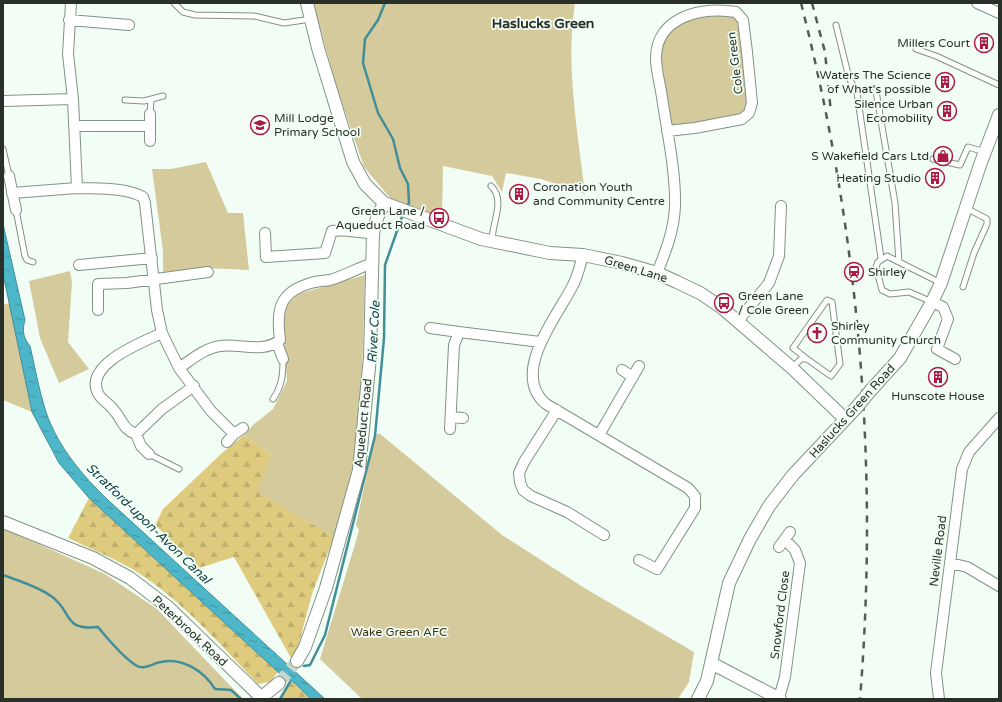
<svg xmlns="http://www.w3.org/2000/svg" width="1002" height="702" font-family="'Varela Round',sans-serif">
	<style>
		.green { fill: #d5ca9c }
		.forest { fill: url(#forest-firs) }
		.water { fill: url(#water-ripples); stroke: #428e99 }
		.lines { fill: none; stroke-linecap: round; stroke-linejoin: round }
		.stream { stroke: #428e99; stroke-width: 2.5 }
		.tertiary-tunnel { stroke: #cad5cc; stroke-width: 12; stroke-dasharray: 12 6; stroke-linecap: butt }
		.service-casing { stroke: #809384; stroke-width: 7 }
		.minor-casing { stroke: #809384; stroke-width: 12 }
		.tertiary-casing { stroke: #809384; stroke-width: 14 }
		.service { stroke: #fff; stroke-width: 5 }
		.minor { stroke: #fff; stroke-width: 10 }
		.tertiary { stroke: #fff; stroke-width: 12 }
		.rail { stroke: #535b54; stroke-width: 2.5; stroke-dasharray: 7 7; stroke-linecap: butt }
		.tertiary-bridge-casing { stroke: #809384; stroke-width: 14; stroke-linecap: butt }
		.tertiary-bridge { stroke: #fff; stroke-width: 12 }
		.labels { text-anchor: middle; stroke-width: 3.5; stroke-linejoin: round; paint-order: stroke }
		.poi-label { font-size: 12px; fill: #29302a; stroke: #f2fef5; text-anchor: end }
		.street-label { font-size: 12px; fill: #29302a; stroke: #f2fef5 }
		.park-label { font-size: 12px; fill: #3e3614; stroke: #f2fef5 }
		.water-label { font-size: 13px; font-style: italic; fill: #12424a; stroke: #f2fef5 }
		.quarter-label { font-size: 14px; font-weight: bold; fill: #29302a; stroke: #f2fef5 }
	</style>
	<defs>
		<pattern id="forest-firs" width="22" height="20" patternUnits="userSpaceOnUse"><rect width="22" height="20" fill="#dfcb7e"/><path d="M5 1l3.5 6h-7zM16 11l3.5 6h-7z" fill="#bfaf6d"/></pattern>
		<pattern id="water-ripples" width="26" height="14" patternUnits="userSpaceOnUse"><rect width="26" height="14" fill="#4db7c9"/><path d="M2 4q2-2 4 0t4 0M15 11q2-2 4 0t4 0" fill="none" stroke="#4095a3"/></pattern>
	</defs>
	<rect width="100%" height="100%" fill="#f2fef5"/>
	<path class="green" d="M313,3H575C565,66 578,132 585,194L541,179L506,173L502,192L492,176L443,166L442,219L391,199L364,167L337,88Z
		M723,9L743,20L749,113L667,131L656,57L673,22Z
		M206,162L228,213H243L249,270L206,268L163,272V251L152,169H171Z
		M70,271L72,282L68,342L89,369L59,383L40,338L29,281Z
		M365,275C363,334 363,393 355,451C351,481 342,509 334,537L256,492L271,454L244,435L253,425L273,409L287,381L283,321L287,305L298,294Z
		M10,303L32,412L3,400V305Z
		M379,433L502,535L586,589L694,652L689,682L678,699H362L320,659L356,541L359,530L356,525L375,436Z
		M3,528L105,574L157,609L243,699H3Z"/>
	<path class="forest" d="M244,435L271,454L257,492L334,537L312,594L295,658H291L234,557L199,568L155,525L163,509L222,453Z
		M89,498L278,672L270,682L258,684C221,645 182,601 137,572C116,559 91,549 68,538Z
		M290,682L297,685L311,699H280Z"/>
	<path class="water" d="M3,224L25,320C22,330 23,338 30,346C35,367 39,391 46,412C58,447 82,475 108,500L325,699H311L297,685L278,672L89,498L59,463L32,412L3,274Z"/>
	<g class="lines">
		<path class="stream" d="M385,3L378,20L365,39L363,63L378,113L393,139L400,168L408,184L409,203L406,207
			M3,575C19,581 37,586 51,596C73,611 62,631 98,627C107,638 125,659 137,666C145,670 153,663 161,662C182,657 204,671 215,689L231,690L241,699
			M304,666L310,665L325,635L375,436L384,338L385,265L403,214
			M280,699L290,682"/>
		<path class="tertiary-tunnel" d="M279,683L297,661"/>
		<g class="service-casing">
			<path id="service" d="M174,3L183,12L195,15L254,16L284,23L311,19
				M836,25L849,78L857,93L881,258
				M916,49L936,56L999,85
				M876,91L895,203L899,262
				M125,100L144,101L163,96
				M150,114L151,100
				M3,149L9,176
				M933,159L960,165L968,147L985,152
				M491,186C506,200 492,222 492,241
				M16,210L25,256L27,260L33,262
				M963,287L974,253L987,224V219L966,208
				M932,302L909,292L890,294L882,290L876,267L878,262L887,256L941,283
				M792,368L801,359H807L831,376L840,364L832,302L827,300L793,348L807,359
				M273,399C282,386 283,375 283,359
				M149,454L179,469"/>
		</g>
		<g class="minor-casing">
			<path id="minor" d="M71,3L68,54L73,99L77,188C98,189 124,187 143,197L145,203L157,310L162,333L179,368L211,411L234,434
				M977,3L999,13
				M69,20L129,25
				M3,101L73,99
				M74,126H149
				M150,141V114
				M9,176L16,210
				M12,193L77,188
				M265,233L266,257L325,253L332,231C346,229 359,233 373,233
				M583,255C580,265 578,276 573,285C559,314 509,373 546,404L688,488L695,496V508L657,569L639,560
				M79,265L152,258
				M657,273C666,251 674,230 675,206C676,171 666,126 661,91C659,80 656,69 656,58C656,16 704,6 736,12L743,20L747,52L752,103L749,113L742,119L695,128L667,131
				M932,302L943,307L948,319L937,349L955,359
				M98,310V284L127,283L208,272
				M738,321L769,283L779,256L781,206
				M430,328L459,332
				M162,333C143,342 81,365 99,395C102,400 108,403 112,408C122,418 122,429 136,434L162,409L194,386
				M277,343L283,359
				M179,368C191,360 205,348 220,346C239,343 263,354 280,340C276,310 279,292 311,283C317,281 324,281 330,280C344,276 358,268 373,263
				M622,370L633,377
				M557,410L524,462L519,473L520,482L523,490L531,496L567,512L604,535
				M451,417L463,418
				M450,429L454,345L459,332L540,342
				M136,434L141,446L149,454
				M599,435L639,366
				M227,442L234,434L243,428
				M779,547L790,532
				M950,563L967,567L999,586
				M779,698L785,677L800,563L795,550L785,540
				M939,699L936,673L962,469L969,452L999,418"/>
		</g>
		<g class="tertiary-casing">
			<path id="tertiary" d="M307,3L318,48L353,162L365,184L384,203L481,239L550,253L583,255L622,263L657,273L677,282L700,293L721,307L792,368L845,419
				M871,390L900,358L932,302L941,283L980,165L999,115
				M3,522L93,558L130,578L168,607L263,699
				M297,661L305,647L326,588L359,470L370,357L373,233L377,218L384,203
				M711,663L780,699
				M262,697L279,683
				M698,699L707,681L729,583L750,539L769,506L793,475L856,408"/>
		</g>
		<use href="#service" class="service"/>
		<use href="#minor" class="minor"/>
		<use href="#tertiary" class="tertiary"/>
		<path class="rail" d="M801,3C859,231 879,465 860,699
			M812,3L825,52L831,113"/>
		<g class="tertiary-bridge-casing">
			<path id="tertiary-bridge" d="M856,408L871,390"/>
		</g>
		<use href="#tertiary-bridge" class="tertiary-bridge"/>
	</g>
	<defs>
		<g id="building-ring" transform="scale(1)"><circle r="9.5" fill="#f2fef5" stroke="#ac1948" stroke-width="1.5"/><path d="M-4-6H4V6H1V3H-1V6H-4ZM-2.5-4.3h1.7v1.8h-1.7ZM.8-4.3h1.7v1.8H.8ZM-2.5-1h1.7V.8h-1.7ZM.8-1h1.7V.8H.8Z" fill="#ac1948"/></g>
		<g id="school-ring" transform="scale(1)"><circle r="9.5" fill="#f2fef5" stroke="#ac1948" stroke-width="1.5"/><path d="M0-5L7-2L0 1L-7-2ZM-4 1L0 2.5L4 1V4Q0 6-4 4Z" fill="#ac1948"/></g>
		<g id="shop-ring" transform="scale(1)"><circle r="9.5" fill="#f2fef5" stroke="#ac1948" stroke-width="1.5"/><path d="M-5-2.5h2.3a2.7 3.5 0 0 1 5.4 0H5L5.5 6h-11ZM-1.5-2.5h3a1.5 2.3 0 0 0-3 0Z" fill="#ac1948"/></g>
		<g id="bus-ring" transform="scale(1)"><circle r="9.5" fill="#f2fef5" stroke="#ac1948" stroke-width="1.5"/><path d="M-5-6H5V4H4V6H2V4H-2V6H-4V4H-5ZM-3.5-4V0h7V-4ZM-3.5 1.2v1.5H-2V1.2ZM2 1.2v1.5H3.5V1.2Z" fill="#ac1948"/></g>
		<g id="station-ring" transform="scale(1)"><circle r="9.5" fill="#f2fef5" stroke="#ac1948" stroke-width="1.5"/><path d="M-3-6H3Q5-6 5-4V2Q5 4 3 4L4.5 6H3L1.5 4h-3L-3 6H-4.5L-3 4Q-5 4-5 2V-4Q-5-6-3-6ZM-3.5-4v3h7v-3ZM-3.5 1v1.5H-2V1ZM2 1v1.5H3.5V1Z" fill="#ac1948"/></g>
		<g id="church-ring" transform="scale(1)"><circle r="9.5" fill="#f2fef5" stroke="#ac1948" stroke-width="1.5"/><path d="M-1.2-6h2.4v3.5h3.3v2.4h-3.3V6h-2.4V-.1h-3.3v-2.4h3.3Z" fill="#ac1948"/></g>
	</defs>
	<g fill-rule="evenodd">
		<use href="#building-ring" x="984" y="43"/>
		<use href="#building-ring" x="945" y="82"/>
		<use href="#building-ring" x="947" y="111"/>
		<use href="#school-ring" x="260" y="125"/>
		<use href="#shop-ring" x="943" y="156"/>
		<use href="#building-ring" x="935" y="178"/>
		<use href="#building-ring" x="519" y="194"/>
		<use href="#bus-ring" x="439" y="218"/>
		<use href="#station-ring" x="854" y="272"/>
		<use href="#bus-ring" x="724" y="303"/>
		<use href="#church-ring" x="817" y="333"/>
		<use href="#building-ring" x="938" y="377"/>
	</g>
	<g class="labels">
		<g class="poi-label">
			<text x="970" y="47">Millers Court</text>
			<text x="931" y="79">Waters The Science<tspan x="931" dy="14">of What's possible</tspan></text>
			<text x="933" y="108">Silence Urban<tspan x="933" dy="14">Ecomobility</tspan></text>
			<text x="274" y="122" text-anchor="start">Mill Lodge<tspan x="274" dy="14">Primary School</tspan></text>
			<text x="929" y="160">S Wakefield Cars Ltd</text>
			<text x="921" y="182">Heating Studio</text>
			<text x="533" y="191" text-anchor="start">Coronation Youth<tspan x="533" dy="14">and Community Centre</tspan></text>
			<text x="425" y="215">Green Lane /<tspan x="425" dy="14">Aqueduct Road</tspan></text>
			<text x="868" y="276" text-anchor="start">Shirley</text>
			<text x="738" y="300" text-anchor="start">Green Lane<tspan x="738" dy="14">/ Cole Green</tspan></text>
			<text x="831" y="330" text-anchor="start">Shirley<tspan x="831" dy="14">Community Church</tspan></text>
			<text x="938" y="400" text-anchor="middle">Hunscote House</text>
		</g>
		<g class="street-label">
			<text transform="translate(735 63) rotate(-97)" y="4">Cole Green</text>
			<text transform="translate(636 269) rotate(17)" y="4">Green Lane</text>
			<text transform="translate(852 411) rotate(-48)" y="4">Haslucks Green Road</text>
			<text transform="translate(363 423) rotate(-84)" y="4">Aqueduct Road</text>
			<text transform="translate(938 551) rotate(-83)" y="4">Neville Road</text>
			<text transform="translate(780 615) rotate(-83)" y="4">Snowford Close</text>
			<text transform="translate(190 631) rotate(43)" y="4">Peterbrook Road</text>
		</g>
		<g class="park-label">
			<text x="399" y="636">Wake Green AFC</text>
		</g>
		<g class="water-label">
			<text transform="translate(373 332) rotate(-87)" y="5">River Cole</text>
			<text transform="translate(149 523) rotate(44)" y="5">Stratford-upon-Avon Canal</text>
		</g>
		<g class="quarter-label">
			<text x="543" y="28">Haslucks Green</text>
		</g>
	</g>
	<rect width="1002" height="702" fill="none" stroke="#29302a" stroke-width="8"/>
</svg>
